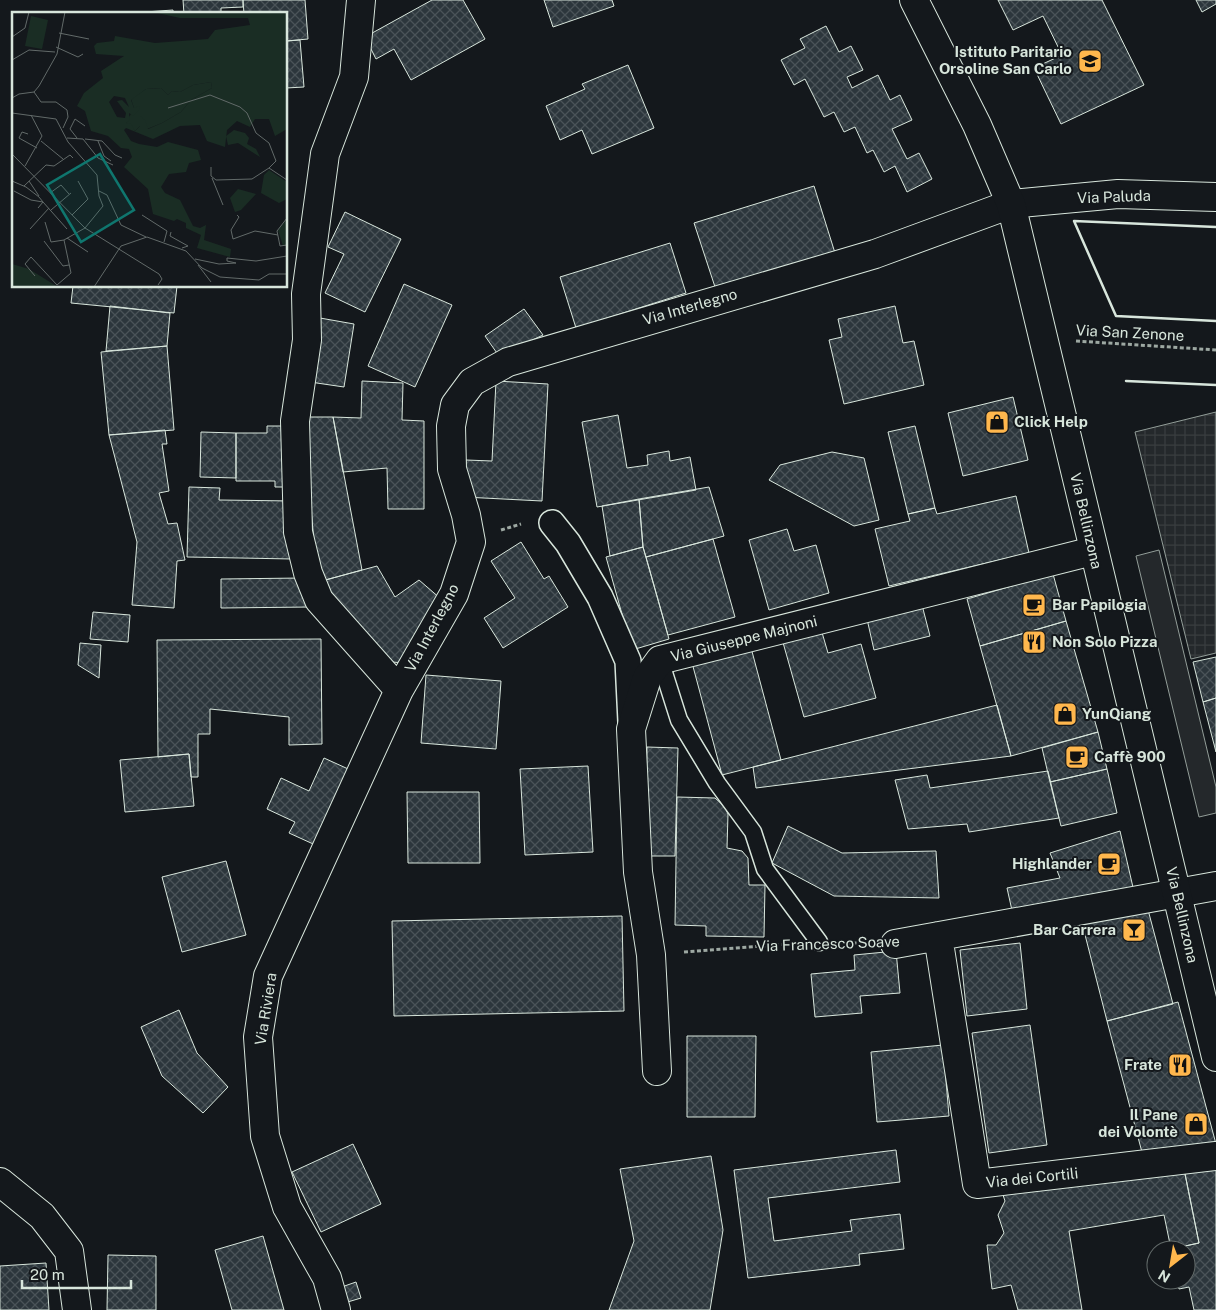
<svg xmlns="http://www.w3.org/2000/svg" width="1216" height="1310" font-family="'Public Sans',sans-serif">
	<style>
		.parking { fill: #24282b; stroke: #939e99 }
		.plaza { fill: url(#plaza-grid); stroke: #939e99 }
		.building { fill: url(#building-cross-hatch); stroke: #d8e6dc }
		.lines { fill: none; stroke-linecap: round; stroke-linejoin: round }
		.service-casing { stroke: #d8e6dc; stroke-width: 19 }
		.pedestrian-casing { stroke: #d8e6dc; stroke-width: 28 }
		.minor-casing { stroke: #d8e6dc; stroke-width: 30 }
		.primary-casing { stroke: #d8e6dc; stroke-width: 30 }
		.path { stroke: #9da8a2; stroke-width: 3; stroke-dasharray: 4 2.5; stroke-linecap: butt }
		.service { stroke: #14181c; stroke-width: 16 }
		.pedestrian { stroke: #14181c; stroke-width: 25 }
		.minor { stroke: #14181c; stroke-width: 28 }
		.primary { stroke: #14181c; stroke-width: 28 }
		.wall { stroke: #d8e6dc; stroke-width: 2.5 }
		.labels { text-anchor: middle; stroke-width: 4; stroke-linejoin: round; paint-order: stroke }
		.poi-label { font-size: 15px; font-weight: bold; fill: #d8e6dc; stroke: #14181c; text-anchor: end }
		.street-label { font-size: 15px; fill: #d8e6dc; stroke: #14181c }
		.inset-road { fill: none; stroke: #626a69; stroke-width: 1 }
		.view { fill: #0f766e; fill-opacity: 0.15; stroke: #0f766e; stroke-width: 2.5 }
		.inset-edge { fill: none; stroke: #d8e6dc; stroke-width: 2.5 }
	</style>
	<defs>
		<pattern id="plaza-grid" width="8" height="8" patternUnits="userSpaceOnUse" patternTransform="scale(1.25)"><rect width="8" height="8" fill="#24282b"/><path d="M0 4h8M4 0v8" fill="none" stroke="#393d3f"/></pattern>
		<pattern id="building-cross-hatch" width="8" height="8" patternUnits="userSpaceOnUse" patternTransform="scale(1.25)"><rect width="8" height="8" fill="#2c363c"/><path d="M0 0l8 8M0 8l8-8" fill="none" stroke="#4a5358"/></pattern>
	</defs>
	<rect width="100%" height="100%" fill="#14181c"/>
	<path class="parking" d="M1159,550L1216,787V813L1199,817L1136,556Z"/>
	<path class="plaza" d="M1216,412V653L1191,659L1135,432Z"/>
	<path class="building" d="M183,0H243V7L221,8V14H184Z
		M243,0H305L308,39L286,41V14H244Z
		M432,0H463L485,39L411,80L394,49L376,59L365,37Z
		M544,0H612L614,6L553,27Z
		M998,0H1102L1144,85L1061,124L1034,68L1062,55L1043,16L1013,30Z
		M1196,0H1216V4L1202,12Z
		M173,10V14H145V12Z
		M826,26L839,52L851,46L863,70L847,77L852,88L878,75L890,100L900,95L912,120L892,129L907,159L919,153L932,179L907,192L895,166L884,172L873,150L867,153L855,127L844,132L834,112L824,117L805,79L794,85L781,60L805,48L800,39Z
		M300,40L304,87L286,88V41Z
		M628,65L654,128L592,154L582,130L560,140L546,106L585,89L582,84Z
		M814,186L835,253L716,290L694,223Z
		M345,212L401,239L365,312L325,293L344,254L328,247Z
		M670,243L686,293L576,328L560,277Z
		M404,284L452,305L415,387L368,366Z
		M73,286H177L174,313L71,303Z
		M110,306L170,313L167,346L106,351Z
		M895,306L903,343L914,341L924,385L844,404L829,340L842,337L838,319Z
		M524,309L543,335L499,356L485,336Z
		M320,318L354,324L344,387L310,382Z
		M167,346L174,430L109,435L101,352Z
		M362,381L403,383L402,420L424,421V509H388L387,468L343,472L333,417L361,418Z
		M496,381L548,384L542,501L464,497L466,460L492,461Z
		M1013,397L1028,460L963,476L948,413Z
		M618,415L627,468L648,465L647,455L669,451L670,461L690,457L696,490L597,507L582,422Z
		M302,417H333L362,570L318,582Z
		M267,426H287V487H275V481H236V433H267Z
		M915,426L935,508L908,514L888,432Z
		M165,430L167,444H162L169,491L159,493L168,524L177,523L185,560L177,561L174,608L132,605L137,542L109,435Z
		M201,432L236,433V478L200,477Z
		M832,452L864,458L879,520L854,526L769,480L780,465Z
		M189,487L220,488L219,500L293,501L292,559L187,557Z
		M709,487L724,536L646,557L643,547L639,499Z
		M1016,496L1029,553L889,586L875,529L910,521L908,514L935,508L937,514Z
		M639,499L643,547L610,556L602,506Z
		M787,529L794,551L816,545L829,593L769,610L749,540Z
		M713,539L735,617L668,635L646,557Z
		M521,542L544,579L549,576L568,607L503,648L484,618L515,598L491,561Z
		M643,547L669,639L632,650L606,557Z
		M377,566L395,597L419,580L441,599L403,663L382,661L318,582Z
		M1053,574L1066,621L980,646L967,599Z
		M302,578L311,607L221,608V579Z
		M922,605L930,636L874,650L867,619Z
		M93,612L130,615L128,642L90,639Z
		M1066,621L1098,732L1011,756L980,646Z
		M821,629L828,653L861,644L876,698L804,717L782,639Z
		M321,639L322,744L289,745V717L210,709V734H198V777H191L189,754L158,757L157,640Z
		M80,643L101,645L99,678L78,665Z
		M750,644L781,760L722,775L691,659Z
		M1216,657V698L1203,702L1193,662Z
		M426,675L501,681L496,749L421,743Z
		M1216,698V752L1203,702Z
		M997,705L1011,756L756,788L753,767Z
		M1098,732L1107,769L1050,782L1042,748Z
		M647,747L678,748L675,856H645Z
		M189,754L194,806L125,812L120,760Z
		M324,758L357,773L322,848L289,833L295,822L267,809L281,778L309,791Z
		M588,766L593,852L525,855L520,769Z
		M1107,769L1117,813L1061,826L1050,782Z
		M1048,771L1059,818L969,832L967,824L908,829L895,780L927,775L930,788Z
		M407,792H479L480,863H408Z
		M677,797L715,798L725,807L728,814L727,848L742,851L748,858L749,885H765L764,937L706,936V926L675,925Z
		M788,826L842,853L936,851L939,898L834,896L772,863Z
		M1120,831L1135,896L1013,915L1007,888L1060,878L1050,853Z
		M226,861L246,935L182,952L162,877Z
		M1147,906L1173,1004L1107,1021L1082,923Z
		M622,916L624,1011L394,1016L392,921Z
		M1020,943L1027,1009L967,1016L960,950Z
		M896,951L900,993L860,996L862,1013L815,1017L811,974L855,970L854,955Z
		M1178,1002L1216,1144L1143,1156L1107,1021Z
		M179,1010L197,1053L228,1087L203,1113L162,1076L141,1027Z
		M1030,1025L1047,1145L989,1153L972,1033Z
		M687,1036H756L755,1117H687Z
		M943,1045L949,1116L877,1122L871,1052Z
		M353,1144L381,1204L321,1232L292,1172Z
		M896,1150L900,1182L768,1198L774,1241L852,1231L850,1220L900,1214L904,1249L859,1254L860,1265L748,1278L734,1170Z
		M711,1156L723,1230L710,1310H609L634,1241L620,1169Z
		M1216,1160V1310H1194L1189,1287L1179,1289L1177,1280H1186V1250L1171,1249L1199,1243L1184,1169Z
		M1184,1169L1199,1243L1171,1249L1164,1215L1069,1231L1082,1310H1018L1011,1285L992,1289L987,1245H996L1004,1233L998,1215L1005,1201L1002,1192Z
		M263,1236L284,1310H232L215,1250Z
		M108,1255L156,1256V1310H107Z
		M46,1263L49,1310H0V1266Z
		M356,1282L361,1298L341,1304L336,1289Z"/>
	<g class="lines">
		<g class="service-casing">
			<path id="service" d="M660,660L679,720L717,783L753,832L765,869L819,942"/>
		</g>
		<g class="pedestrian-casing">
			<path id="pedestrian" d="M552,523L568,543L600,597L628,661L631,722"/>
		</g>
		<g class="minor-casing">
			<path id="minor" d="M361,0L354,77L325,154L306,294L307,340L295,421L298,532L308,573L319,600L399,690
				M938,936L977,1184L1216,1156
				M895,944L1216,886
				M657,1071L651,955L638,872L631,729L647,678L660,660L1093,551
				M0,1182L42,1216L69,1251L77,1310
				M336,1310L327,1278L287,1207L265,1136L258,1037L268,976L399,690L454,594L471,542L466,515L452,469L451,426L455,405L472,382L508,362L875,254L1011,204L1118,194L1216,197"/>
		</g>
		<g class="primary-casing">
			<path id="primary" d="M914,0L977,125L1011,204L1216,1057"/>
		</g>
		<path class="path" d="M1076,341L1216,350
			M501,530L521,524
			M846,943H862
			M684,952L787,944"/>
		<use href="#service" class="service"/>
		<use href="#pedestrian" class="pedestrian"/>
		<use href="#minor" class="minor"/>
		<use href="#primary" class="primary"/>
		<path class="wall" d="M1216,227L1074,221L1116,316L1216,321
			M1126,381L1216,385"/>
	</g>
	<defs>
		<g id="school-square" transform="scale(1.25)"><rect x="-9" y="-9" width="18" height="18" rx="4" fill="#ffb74d" stroke="#14181c"/><path d="M0-5L7-2L0 1L-7-2ZM-4 1L0 2.5L4 1V4Q0 6-4 4Z" fill="#111"/></g>
		<g id="shop-square" transform="scale(1.25)"><rect x="-9" y="-9" width="18" height="18" rx="4" fill="#ffb74d" stroke="#14181c"/><path d="M-5-2.5h2.3a2.7 3.5 0 0 1 5.4 0H5L5.5 6h-11ZM-1.5-2.5h3a1.5 2.3 0 0 0-3 0Z" fill="#111"/></g>
		<g id="cafe-square" transform="scale(1.25)"><rect x="-9" y="-9" width="18" height="18" rx="4" fill="#ffb74d" stroke="#14181c"/><path d="M-5.5-4.5H6V0H3Q3 3.5 0 3.5H-2.5Q-5.5 3.5-5.5 0ZM3-3.2v2h1.7v-2ZM-6 4.5H4V6H-6Z" fill="#111"/></g>
		<g id="restaurant-square" transform="scale(1.25)"><rect x="-9" y="-9" width="18" height="18" rx="4" fill="#ffb74d" stroke="#14181c"/><path d="M-5-6h1v4h1v-4h1v4h1v-4h1v5L-1.5 .5V6h-2V.5L-5-1ZM5-6V6H3V1.5H1.5Q1.5-4 5-6Z" fill="#111"/></g>
		<g id="bar-square" transform="scale(1.25)"><rect x="-9" y="-9" width="18" height="18" rx="4" fill="#ffb74d" stroke="#14181c"/><path d="M-6-5H6L.8 .8V4.5H3.5V6h-7V4.5H-.8V.8Z" fill="#111"/></g>
	</defs>
	<g fill-rule="evenodd">
		<use href="#school-square" x="1090" y="61"/>
		<use href="#shop-square" x="997" y="422"/>
		<use href="#cafe-square" x="1034" y="605"/>
		<use href="#restaurant-square" x="1034" y="642"/>
		<use href="#shop-square" x="1065" y="714"/>
		<use href="#cafe-square" x="1077" y="757"/>
		<use href="#cafe-square" x="1109" y="864"/>
		<use href="#bar-square" x="1134" y="930"/>
		<use href="#restaurant-square" x="1180" y="1065"/>
		<use href="#shop-square" x="1196" y="1124"/>
	</g>
	<g class="labels">
		<g class="poi-label">
			<text x="1072" y="57">Istituto Paritario<tspan x="1072" dy="17">Orsoline San Carlo</tspan></text>
			<text x="1014" y="427" text-anchor="start">Click Help</text>
			<text x="1052" y="610" text-anchor="start">Bar Papilogia</text>
			<text x="1052" y="647" text-anchor="start">Non Solo Pizza</text>
			<text x="1082" y="719" text-anchor="start">YunQiang</text>
			<text x="1094" y="762" text-anchor="start">Caffè 900</text>
			<text x="1092" y="869">Highlander</text>
			<text x="1116" y="935">Bar Carrera</text>
			<text x="1162" y="1070">Frate</text>
			<text x="1178" y="1120">Il Pane<tspan x="1178" dy="17">dei Volontè</tspan></text>
		</g>
		<g class="street-label">
			<text transform="translate(1114 197) rotate(-2)" y="5">Via Paluda</text>
			<text transform="translate(690 307) rotate(-16)" y="5">Via Interlegno</text>
			<text transform="translate(1130 333) rotate(3)" y="5">Via San Zenone</text>
			<text transform="translate(1086 521) rotate(77)" y="5">Via Bellinzona</text>
			<text transform="translate(432 628) rotate(-62)" y="5">Via Interlegno</text>
			<text transform="translate(744 639) rotate(-14)" y="5">Via Giuseppe Majnoni</text>
			<text transform="translate(1182 915) rotate(77)" y="5">Via Bellinzona</text>
			<text transform="translate(828 944) rotate(-2)" y="5">Via Francesco Soave</text>
			<text transform="translate(266 1009) rotate(-81)" y="5">Via Riviera</text>
			<text transform="translate(1032 1178) rotate(-6)" y="5">Via dei Cortili</text>
		</g>
	</g>
	<g transform="translate(12 12)">
		<rect width="275" height="275" fill="#14181c"/>
		<path d="M199,70L200,76L179,88L169,100L150,111L135,117L128,114L123,119L114,111L122,96L119,87L134,77L149,76L156,83L160,79L168,80L181,73ZM222,118L233,121L237,126L235,132L244,137L248,145L226,131L216,133L214,124ZM257,158L275,170V187L267,191L249,181L252,163Z" fill="#1a2d24"/>
		<path d="M141,0H275V117L263,124L257,107H243L238,115L225,109L215,118L213,135L195,129L188,113L168,114L141,127L114,116L112,118L119,129L127,132L145,135L156,130L186,138L189,148L177,151L174,160L157,162L149,175L153,181L168,188L181,214L188,216L194,213L192,228L219,237L218,245L185,236L189,223L174,216V211L165,207L162,209L141,202L136,177L112,155L120,145L117,137L109,136L96,124L79,119L73,99L65,94L72,81L91,66L89,59L112,44L84,42L82,34L85,31L102,29L103,24L143,31L196,27L203,18L238,13L236,6H168ZM199,70L200,76L179,88L169,100L150,111L136,117L133,108L128,104V114L123,119L119,112L114,111L118,108L117,101L121,104L128,97L127,94L122,96L119,88L134,77L149,76L156,83L160,79L168,80L181,73ZM102,84L113,86L117,95L110,88L105,89L114,101L113,106L105,105L97,90ZM226,177L244,182L229,198L223,200L218,186ZM275,207V233L271,234L266,218ZM0,252L17,257L46,275H0Z" fill="#1a2d24" fill-rule="evenodd"/>
		<path d="M19,4L36,8L30,37L13,34Z" fill="#1a2d24"/>
		<path class="inset-road" d="M47,21L77,27M0,25L13,16L17,0M44,35L66,45L71,42M0,48L17,38L43,40M22,80L29,90H44L55,98L56,105L51,116M0,86L7,82L22,80L27,74L45,42L53,0M156,96L198,83L228,95L235,101L244,121L257,131L264,149L257,156M0,101L44,107L56,130L85,163L87,184L91,194L73,216L52,228L39,230L33,210M16,122L10,120L7,126L25,136M55,126L71,127L86,146L101,153M65,126L58,117L63,107L73,114M73,127L90,129L103,143L110,146M29,129L51,147M86,129L92,144L99,149M0,142L73,216L147,262L150,267L146,273M13,154L30,124L19,103M199,155V164L204,168L240,167L257,156L275,168M200,166L211,193M0,169L14,175L27,185L31,190L26,196M17,169L27,184M12,174L34,153L42,154L58,143L61,146M2,179L19,188L31,190L55,217M87,179L95,183L109,213L134,225M38,181L49,173L57,182M39,198L59,181M60,203L76,187L66,169M130,203L155,219L152,230M225,203L227,205L219,218L221,227L243,219L266,223M275,206L265,219L268,234L275,233M18,217L37,196M159,220L158,224L176,234L170,236M55,226L76,240M32,229L51,254L57,253M183,247L207,252L224,251L215,249V246L244,249L275,244M186,253L199,270M23,264L13,252L19,245L45,273L59,261L52,228M82,275L109,234L135,225L174,239L190,256L208,265L247,268L257,262H275"/>
		<path class="view" d="M88,142L122,198L69,230L35,173Z"/>
		<rect width="275" height="275" class="inset-edge"/>
	</g>
	<g transform="translate(1171 1265) rotate(211)"><circle r="24" fill="#14181c" stroke="#626a69"/>
	<path d="M0-4L9 19L0 12L-9 19Z" fill="#ffb74d"/>
	<text y="-8" font-size="14" font-weight="bold" text-anchor="middle" fill="#d8e6dc">N</text>
	</g>
	<path d="M22 1280v8h109v-8" fill="none" stroke="#d8e6dc" stroke-width="2.5"/>
	<text x="30" y="1280" font-size="15" fill="#d8e6dc" stroke="#14181c" stroke-width="4" paint-order="stroke">20 m</text>
</svg>
